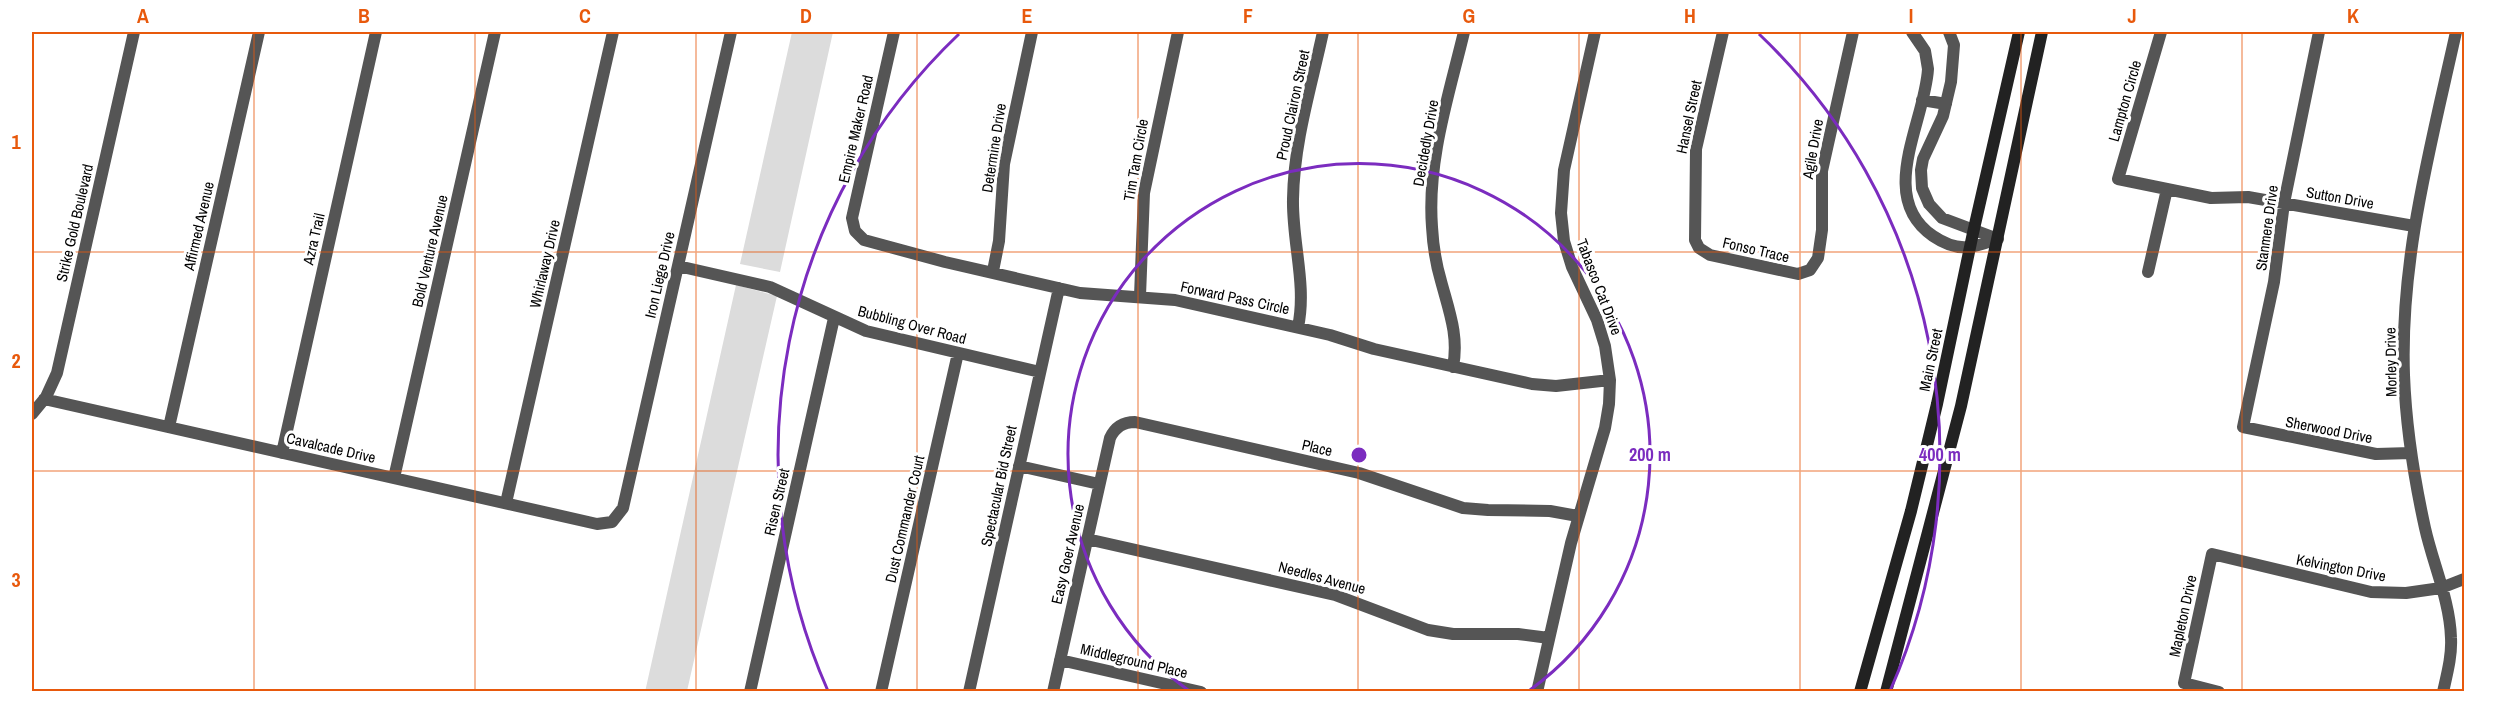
<svg xmlns="http://www.w3.org/2000/svg" width="2496" height="723" font-family="'Archivo Narrow',sans-serif">
	<style>
		.green { fill: #dcdcdc }
		.lines { fill: none; stroke-linecap: round; stroke-linejoin: round }
		.street { stroke: #555; stroke-width: 12 }
		.secondary { stroke: #222; stroke-width: 12 }
		.grid { fill: none; stroke: #e8590c; stroke-width: 1.5; stroke-opacity: 0.55 }
		.ring { fill: none; stroke: #7b2cbf; stroke-width: 3 }
		.labels { text-anchor: middle; stroke-width: 6; stroke-linejoin: round; paint-order: stroke }
		.street-label { font-size: 15px; fill: #000; stroke: #fff }
		.centre { fill: #7b2cbf; stroke: #fff; stroke-width: 3 }
		.ring-label { font-size: 18px; text-anchor: middle; font-weight: bold; fill: #7b2cbf; stroke: #fff; stroke-width: 6; stroke-linejoin: round; paint-order: stroke }
		.neatline { fill: none; stroke: #e8590c; stroke-width: 2 }
		.grid-label { font-size: 20px; text-anchor: middle; font-weight: bold; fill: #e8590c }
	</style>
	<rect width="100%" height="100%" fill="#fff"/>
	<path class="green" d="M792,32H833L780,272L740,264Z
		M736,285L777,296L687,691L645,692Z"/>
	<g class="lines">
		<path class="street" d="M894,32L852,218L855,231L864,240L945,262L1080,293L1175,300L1330,335L1374,349L1532,384L1556,386L1610,380
			M1723,32L1696,149L1695,240L1699,248L1710,255L1798,274L1810,270L1818,258L1822,230V171L1853,32
			M1912,32L1925,51L1928,69C1925,122 1876,197 1933,236C1958,253 1972,248 1998,239
			M1949,32L1954,45L1951,82L1943,116L1923,159L1921,170L1922,188L1929,204L1942,218L1998,239
			M2161,32L2118,179L2211,198L2248,197L2414,226
			M2319,32L2284,203L2274,282L2243,427L2376,454L2411,453
			M1922,100L1946,104
			M678,266L770,287L866,331L1040,372
			M993,271L999,241L1004,164L1032,32
			M2148,272L2167,189
			M1140,296L1144,193L1178,32
			M1298,327C1307,285 1292,242 1293,199C1294,141 1311,88 1323,32
			M1453,367C1459,336 1449,311 1441,281C1436,264 1433,245 1432,227C1427,160 1449,95 1464,32
			M44,399L597,524L612,522L623,508L731,32
			M32,414L46,397L57,373L134,32
			M169,427L259,32
			M282,453L376,32
			M1019,466L1099,484
			M394,478L495,32
			M506,503L613,32
			M1087,539L1335,595L1428,630L1453,634H1518L1549,638
			M1060,660L1201,692
			M750,692L834,318
			M881,692L958,353
			M969,692L1059,288
			M1053,692L1110,438C1115,427 1123,422 1135,422L1359,473L1463,508L1488,510L1550,511L1578,516
			M1537,692L1571,543L1605,428L1609,404L1610,380L1605,346L1597,320L1572,267L1564,241L1561,213L1564,170L1595,32
			M2219,692L2184,683L2212,554L2371,592L2406,593L2441,588L2464,579
			M2443,692C2447,674 2452,656 2451,638C2450,601 2433,564 2425,528C2414,478 2406,427 2404,375C2400,258 2431,145 2456,32"/>
		<path class="secondary" d="M1860,692L1911,511L1937,404L1973,233L2019,32
			M1886,692L1961,406L2042,32"/>
	</g>
	<path class="grid" d="M254,32V692M475,32V692M696,32V692M917,32V692M1138,32V692M1358,32V692M1579,32V692M1800,32V692M2021,32V692M2242,32V692M32,252H2464M32,471H2464"/>
	<g class="ring">
		<path d="M1188 690A291 291 0 1 1 1530 690"/>
		<path d="M828 691A581 581 0 0 1 959 34M1759 34A581 581 0 0 1 1890 691"/>
	</g>
	<g class="labels">
		<g class="street-label">
			<text transform="translate(2125 101) rotate(-74)" y="5">Lampton Circle</text>
			<text transform="translate(1293 105) rotate(-78)" y="5">Proud Clairon Street</text>
			<text transform="translate(1689 117) rotate(-78)" y="5">Hansel Street</text>
			<text transform="translate(856 129) rotate(-77)" y="5">Empire Maker Road</text>
			<text transform="translate(1426 143) rotate(-80)" y="5">Decidedly Drive</text>
			<text transform="translate(994 148) rotate(-81)" y="5">Determine Drive</text>
			<text transform="translate(1813 149) rotate(-80)" y="5">Agile Drive</text>
			<text transform="translate(1136 160) rotate(-80)" y="5">Tim Tam Circle</text>
			<text transform="translate(2340 198) rotate(10)" y="5">Sutton Drive</text>
			<text transform="translate(75 223) rotate(-77)" y="5">Strike Gold Boulevard</text>
			<text transform="translate(199 226) rotate(-77)" y="5">Affirmed Avenue</text>
			<text transform="translate(2267 228) rotate(-82)" y="5">Stanmere Drive</text>
			<text transform="translate(314 239) rotate(-77)" y="5">Azra Trail</text>
			<text transform="translate(1756 250) rotate(13)" y="5">Fonso Trace</text>
			<text transform="translate(430 251) rotate(-77)" y="5">Bold Venture Avenue</text>
			<text transform="translate(545 264) rotate(-77)" y="5">Whirlaway Drive</text>
			<text transform="translate(660 275) rotate(-77)" y="5">Iron Liege Drive</text>
			<text transform="translate(1599 287) rotate(69)" y="5">Tabasco Cat Drive</text>
			<text transform="translate(1235 298) rotate(12)" y="5">Forward Pass Circle</text>
			<text transform="translate(912 325) rotate(15)" y="5">Bubbling Over Road</text>
			<text transform="translate(1931 360) rotate(-78)" y="5">Main Street</text>
			<text transform="translate(2391 362) rotate(-91)" y="5">Morley Drive</text>
			<text transform="translate(2329 430) rotate(11)" y="5">Sherwood Drive</text>
			<text transform="translate(331 448) rotate(13)" y="5">Cavalcade Drive</text>
			<text transform="translate(1317 448) rotate(13)" y="5">Place</text>
			<text transform="translate(999 486) rotate(-78)" y="5">Spectacular Bid Street</text>
			<text transform="translate(777 502) rotate(-77)" y="5">Risen Street</text>
			<text transform="translate(905 519) rotate(-77)" y="5">Dust Commander Court</text>
			<text transform="translate(1068 554) rotate(-77)" y="5">Easy Goer Avenue</text>
			<text transform="translate(2341 568) rotate(11)" y="5">Kelvington Drive</text>
			<text transform="translate(1322 578) rotate(15)" y="5">Needles Avenue</text>
			<text transform="translate(2183 616) rotate(-78)" y="5">Mapleton Drive</text>
			<text transform="translate(1134 661) rotate(13)" y="5">Middleground Place</text>
		</g>
	</g>
	<circle cx="1359" cy="455" r="9" class="centre"/>
	<g class="ring-label">
		<text x="1650" y="461">200 m</text>
		<text x="1940" y="461">400 m</text>
	</g>
	<rect width="2496" height="723" fill="none" stroke="#ffffff" stroke-width="66"/>
	<rect x="33" y="33" width="2430" height="657" class="neatline"/>
	<g class="grid-label">
		<text x="143" y="23">A</text>
		<text x="364" y="23">B</text>
		<text x="585" y="23">C</text>
		<text x="806" y="23">D</text>
		<text x="1027" y="23">E</text>
		<text x="1248" y="23">F</text>
		<text x="1469" y="23">G</text>
		<text x="1690" y="23">H</text>
		<text x="1911" y="23">I</text>
		<text x="2132" y="23">J</text>
		<text x="2353" y="23">K</text>
		<text x="16" y="149">1</text>
		<text x="16" y="368">2</text>
		<text x="16" y="587">3</text>
	</g>
</svg>
